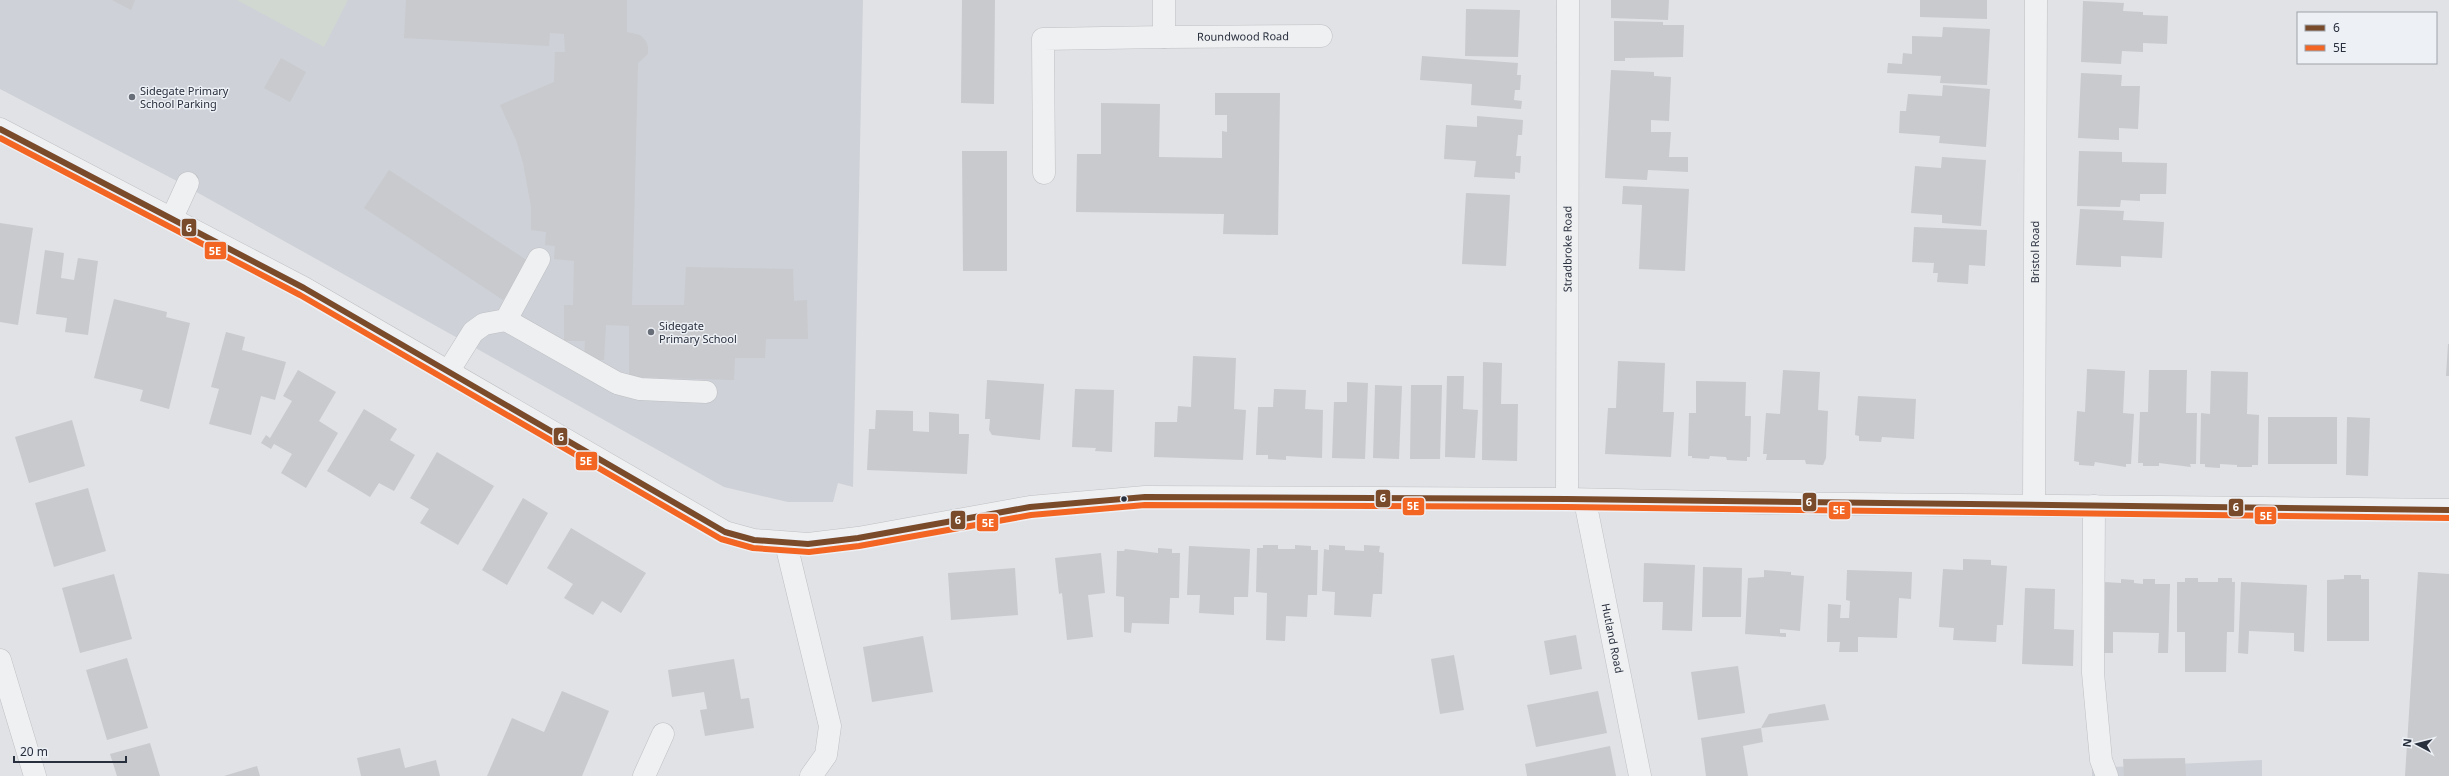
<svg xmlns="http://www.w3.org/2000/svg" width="2449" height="776" font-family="'Noto Sans',sans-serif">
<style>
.built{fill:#ced1d8}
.green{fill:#d0d8d1}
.building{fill:#c8cacd}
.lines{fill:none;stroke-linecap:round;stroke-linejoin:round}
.minor-casing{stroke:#bec0c3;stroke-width:23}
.minor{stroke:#eff0f2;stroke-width:22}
.bus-1-casing{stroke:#edf0f5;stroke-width:9}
.bus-2-casing{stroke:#edf0f5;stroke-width:9}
.bus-1{stroke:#7a4b2a;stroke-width:6}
.bus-2{stroke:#f26522;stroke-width:6}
.poi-dot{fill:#686e78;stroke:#edf0f5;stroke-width:1.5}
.bus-dot{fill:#282f3d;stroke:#edf0f5;stroke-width:1.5}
.labels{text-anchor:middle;stroke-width:3;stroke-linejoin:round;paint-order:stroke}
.street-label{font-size:11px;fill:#282f3d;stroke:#edf0f5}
.poi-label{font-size:11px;fill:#282f3d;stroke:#edf0f5;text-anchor:start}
.line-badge{stroke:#edf0f5;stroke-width:1.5}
.badge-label{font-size:11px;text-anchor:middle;font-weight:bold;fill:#fff}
</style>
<rect width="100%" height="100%" fill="#e0e2e5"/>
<!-- built -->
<path class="built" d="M0 0H863L853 487 838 483 833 502H788L724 487 175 180 0 89Z
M2262 760V776H2092V768Z"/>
<!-- green -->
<path class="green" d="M237 0H348L324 47Z"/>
<!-- building -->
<path class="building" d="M112 0H135L131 10Z
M406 0H627V32L640 35 646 41 648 47V54L638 63 632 305H684L686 267 793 269 794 301 807 300 808 339H766L765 358H735L734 380 629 377V326L606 325 604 360H584L585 341H564V305H573L574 261 554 259 555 246 545 245 546 232 531 230V207L523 163 516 140 500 105 554 82 555 52H565L564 34 550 33 549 46 404 38Z
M962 0H995L994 104 961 103Z
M1611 0H1669L1668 20 1611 18Z
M1920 0H1987V19L1920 17Z
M2083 1 2124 3 2123 11 2143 12V15L2168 16 2167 44 2143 43V52L2122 51 2121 64 2081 62Z
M1466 9 1520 10 1518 57 1465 56Z
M1614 21 1663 22V25H1684L1683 57 1625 58V61H1614Z
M1943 27 1990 29 1987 85 1940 83 1941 76 1887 73 1888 63 1902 64 1903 53 1912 54V36L1942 37Z
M1422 56 1518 63 1517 75H1521L1520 90H1515L1514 100 1522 101 1521 109 1471 105 1472 84 1420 80Z
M281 58 306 72 290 102 264 88Z
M1611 70 1654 72V76L1671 77 1669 121 1651 120V132H1671L1669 157H1688V172L1648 170 1647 180 1605 178Z
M2081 73 2122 75 2121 86H2140L2138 129 2119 128V140L2078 138Z
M1943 85 1990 89 1986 147 1939 143 1940 136 1899 133 1900 111H1906L1908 94 1942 96Z
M1215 93H1280L1278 235 1223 234 1224 214 1076 212 1077 154H1101V103L1160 104 1159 157 1222 158V131L1227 132V115H1215Z
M1477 116 1523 120 1522 135H1518L1517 148 1516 156H1521L1520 173 1515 172V179L1474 177 1476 161 1444 159 1446 125 1477 127Z
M962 151H1007V271H963Z
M2079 151 2122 152V162L2167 163 2166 194H2140V201L2121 200 2120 207 2077 206Z
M1942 157 1986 160 1981 226 1942 223V215L1911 213 1915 166 1941 168Z
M389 170 528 261 503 300 364 208Z
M1623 186 1689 189 1685 271 1639 269 1642 205 1622 204Z
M1466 193 1510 195 1506 266 1462 264Z
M2080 209 2124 211 2123 220 2164 222 2162 258 2121 256V267L2076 265Z
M0 223 33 228 18 325 0 322Z
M1914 227 1987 230 1985 266 1969 265 1968 284 1937 282 1938 273H1933L1934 263 1912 262Z
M45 250 64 253 61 278 74 280 78 258 98 261 88 335 65 332 67 318 36 314Z
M114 299 167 312 166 317 190 323 169 409 140 401 143 390 94 378Z
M226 332 245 337 242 350 286 362 275 400 261 396 251 435 209 424 219 389 211 387Z
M2448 344H2449V376H2446Z
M1193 356 1236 358 1234 409 1246 410 1243 460 1154 457 1155 422H1177L1178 406 1191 407Z
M1618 361 1665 363 1663 412H1674L1671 457 1605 454 1608 408H1616Z
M1483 362 1502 363 1501 404H1518L1517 461 1482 460Z
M2087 369 2125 371 2123 413 2134 414 2131 464H2126V467L2095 462 2094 466 2079 465V462L2074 461 2077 411 2085 412Z
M298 370 336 392 319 421 338 433 306 488 281 473 292 454 274 444 271 449 261 443 266 435 270 438 292 401 283 396Z
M1783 370 1820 372 1818 410 1828 411 1826 458 1823 465 1806 464 1805 460H1766L1767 454H1763L1766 413 1780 414Z
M2149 370H2187L2186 413H2197L2196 464H2190L2191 467 2159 463V466H2143V463H2138L2140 412H2148Z
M2211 371 2248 372 2247 414 2259 415 2258 465H2252V467H2237V465L2220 464V468L2205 467V464H2200L2201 413 2210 414Z
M1447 376H1464L1463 409 1478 410 1475 458 1445 457Z
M987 380 1044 384 1040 440 992 435 989 430 990 419H985Z
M1696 381 1746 382 1745 416H1751L1750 457H1747V461L1727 460 1726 457 1710 456 1709 459 1692 458V456H1688L1689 413H1696Z
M1347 382 1368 383 1365 459 1332 458 1334 402H1347Z
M1375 385 1402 386 1399 459 1373 458Z
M1411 385H1442L1440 459H1410Z
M1075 389 1114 390 1112 452 1095 451 1096 448 1072 447Z
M1274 389 1306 390 1305 409 1323 410 1322 458 1286 456V460L1268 459V455H1256L1258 407H1273Z
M1858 396 1916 399 1914 439 1882 437 1881 442 1859 441V436L1855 435Z
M364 409 397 429 390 440 415 455 394 491 379 483 370 497 327 471Z
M876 410 913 411V431L929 432V412L959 414V434H969L967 474 867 470 869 429H875Z
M2268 417H2337V464H2268Z
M2347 417 2370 418 2368 476 2346 475Z
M72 420 85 466 29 483 15 437Z
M437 452 494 486 458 545 420 523 429 509 410 498Z
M88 488 106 551 54 567 35 503Z
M523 498 548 513 507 585 482 570Z
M571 528 646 573 621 613 602 601 593 615 564 598 573 584 547 568Z
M1263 545H1278V549H1295V545L1311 546V550H1318L1317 595H1308L1307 617 1286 616 1285 641 1266 640 1267 593 1256 592 1257 548H1263Z
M1329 545 1345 546V550L1364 551V545L1380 546 1379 552 1384 553 1382 594H1373L1371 617 1334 615 1335 592 1322 591 1324 549 1329 550Z
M1189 546 1250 549 1248 597H1234V615L1199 613 1200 595H1187Z
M1158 548 1172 549V553H1180L1179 598H1170L1169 624 1132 623 1131 633 1124 632V597L1116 596 1117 551H1124L1125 549 1158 553Z
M1101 553 1105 593 1088 595 1093 637 1067 640 1062 593 1059 594 1055 558Z
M1963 559 1991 560V565L2007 566 2003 625H1997L1996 642 1953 640 1954 628 1939 627 1943 569 1963 570Z
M1644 563 1695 565 1692 631 1662 630 1663 602H1643Z
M1703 567 1742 568 1741 617H1702Z
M1015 568 1018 615 951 620 948 573Z
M1764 570 1791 572V575L1804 576 1800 631 1780 629V633H1786V637L1745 634 1748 578 1764 577Z
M1847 570 1912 572 1911 599 1899 598 1897 638 1858 637V652H1839L1840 642H1827L1828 604 1841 605 1840 618H1849L1850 601 1846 600Z
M2418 572 2449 574V776H2405Z
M114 574 132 639 80 653 62 588Z
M2344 575H2361V579H2369V641H2327V580L2344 579Z
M2185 578H2198V582H2218V578H2232V582H2235L2234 632H2227L2226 672H2185V632H2177V582H2185Z
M2121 579 2134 580V583L2143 584V579H2155V584H2170L2168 653H2158L2159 633 2113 632V653H2102L2104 582 2121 583Z
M2241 582 2307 585 2304 652 2294 651V633L2249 631 2248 654 2238 653Z
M2025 588 2055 589 2054 629 2074 630 2073 666 2022 664Z
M1576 635 1582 669 1550 675 1544 641Z
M923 636 933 692 872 702 863 647Z
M1454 655 1464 710 1440 714 1431 659Z
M127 658 148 728 107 740 86 670Z
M734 659 741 699 749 698 754 728 705 736 700 710 707 709 704 692 672 697 668 670Z
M1738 666 1745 713 1698 720 1691 672Z
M562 691 609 711 582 776H487L512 718 544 732Z
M1598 691 1607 733 1536 747 1527 705Z
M1825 704 1829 720 1761 728 1763 742 1743 746 1748 776H1706L1701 738 1761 728 1769 714Z
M150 743 160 776H117L110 754Z
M1610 746 1616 776H1527L1525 764Z
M400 748 405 768 436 760 440 776H361L357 758Z
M2185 758 2186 776H2124L2123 759Z
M257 766 260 776H224Z"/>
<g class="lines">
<!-- minor casing -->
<g class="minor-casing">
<g id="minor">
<path id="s1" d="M1164 37 1321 36"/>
<path d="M0 129 304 288 725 532 754 540 808 544 858 538 1030 507 1145 497 1567 499 1764 503 2449 510"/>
<path d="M1044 173 1043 39 1164 37V0"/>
<path d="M172 218 188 183"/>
<path d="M506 320 617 383 640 389 706 392"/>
<path d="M448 372 473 332 484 324 506 320 539 259"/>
<path id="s2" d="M1567 499 1568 0"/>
<path id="s3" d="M1585 501 1640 776"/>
<path id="s4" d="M2034 505 2036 0"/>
<path d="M2094 506 2093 673 2101 760 2107 776"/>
<path d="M786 544 830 726 826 755 811 776"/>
<path d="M0 660 35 776"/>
<path d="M644 776 663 734"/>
</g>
</g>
<!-- minor -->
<use href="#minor" class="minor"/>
<!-- bus-1 casing -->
<g class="bus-1-casing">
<path id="bus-1" d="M0 129 304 288 725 532 754 540 808 544 858 538 1030 507 1145 497 1567 499 2449 510"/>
</g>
<!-- bus-2 casing -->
<g class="bus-2-casing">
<path id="bus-2" d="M0 138 300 295 721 539 753 548 809 552 859 546 1031 515 1145 505 1567 507 2449 518"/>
</g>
<!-- bus-1 -->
<use href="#bus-1" class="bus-1"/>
<!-- bus-2 -->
<use href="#bus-2" class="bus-2"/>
</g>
<!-- markers -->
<g class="poi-dot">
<circle cx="132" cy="97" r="4"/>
<circle cx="651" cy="332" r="4"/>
</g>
<circle class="bus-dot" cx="1124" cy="499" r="3.5"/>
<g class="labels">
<!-- street labels -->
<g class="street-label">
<text dy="4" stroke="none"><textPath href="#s1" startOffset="79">Roundwood Road</textPath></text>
<text dy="4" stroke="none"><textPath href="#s2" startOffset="250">Stradbroke Road</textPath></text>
<text dy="4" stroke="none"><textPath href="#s4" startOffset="253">Bristol Road</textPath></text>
<text dy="4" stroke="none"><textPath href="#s3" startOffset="140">Hutland Road</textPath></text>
</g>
<!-- poi labels -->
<g class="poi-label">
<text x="140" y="95">Sidegate Primary<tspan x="140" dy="13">School Parking</tspan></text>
<text x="659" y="330">Sidegate<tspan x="659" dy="13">Primary School</tspan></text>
</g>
</g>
<g class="line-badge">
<rect x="181" y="218" width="16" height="19" rx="4" fill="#7a4b2a"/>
<rect x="204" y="241" width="23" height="19" rx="4" fill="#f26522"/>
<rect x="553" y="427" width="15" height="19" rx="4" fill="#7a4b2a"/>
<rect x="575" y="451" width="23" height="20" rx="4" fill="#f26522"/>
<rect x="1375" y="489" width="16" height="19" rx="4" fill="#7a4b2a"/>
<rect x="1802" y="492" width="15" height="20" rx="4" fill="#7a4b2a"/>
<rect x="1402" y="497" width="23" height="19" rx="4" fill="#f26522"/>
<rect x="2228" y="498" width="16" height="19" rx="4" fill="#7a4b2a"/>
<rect x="1828" y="501" width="23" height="19" rx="4" fill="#f26522"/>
<rect x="2254" y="506" width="23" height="19" rx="4" fill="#f26522"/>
<rect x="950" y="510" width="16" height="20" rx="4" fill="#7a4b2a"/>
<rect x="976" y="513" width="23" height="19" rx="4" fill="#f26522"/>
</g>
<g class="badge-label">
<text x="189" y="232">6</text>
<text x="215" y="255">5E</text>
<text x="561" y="441">6</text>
<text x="586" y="465">5E</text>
<text x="1383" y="502">6</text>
<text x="1809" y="506">6</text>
<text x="1413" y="510">5E</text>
<text x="2236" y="511">6</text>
<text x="1839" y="514">5E</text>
<text x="2266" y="520">5E</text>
<text x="958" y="524">6</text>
<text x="988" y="527">5E</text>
</g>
<!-- legend -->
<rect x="2297" y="12" width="140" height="52" fill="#edf0f5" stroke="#9ea3ab"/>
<rect x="2305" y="25" width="20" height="6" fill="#7a4b2a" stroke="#9ea3ab"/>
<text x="2333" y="32" font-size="12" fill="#282f3d">6</text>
<rect x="2305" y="45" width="20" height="6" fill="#f26522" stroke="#9ea3ab"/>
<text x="2333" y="52" font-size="12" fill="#282f3d">5E</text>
<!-- north arrow -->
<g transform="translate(2417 744) rotate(277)" stroke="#edf0f5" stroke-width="3" paint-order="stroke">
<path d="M0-3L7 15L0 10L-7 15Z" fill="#282f3d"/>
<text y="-6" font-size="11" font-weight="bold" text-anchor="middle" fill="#282f3d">N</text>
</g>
<!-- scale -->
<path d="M14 756v6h112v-6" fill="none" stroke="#282f3d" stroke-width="2"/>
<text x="20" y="756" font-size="12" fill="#282f3d" stroke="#edf0f5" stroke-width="3" paint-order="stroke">20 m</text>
</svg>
